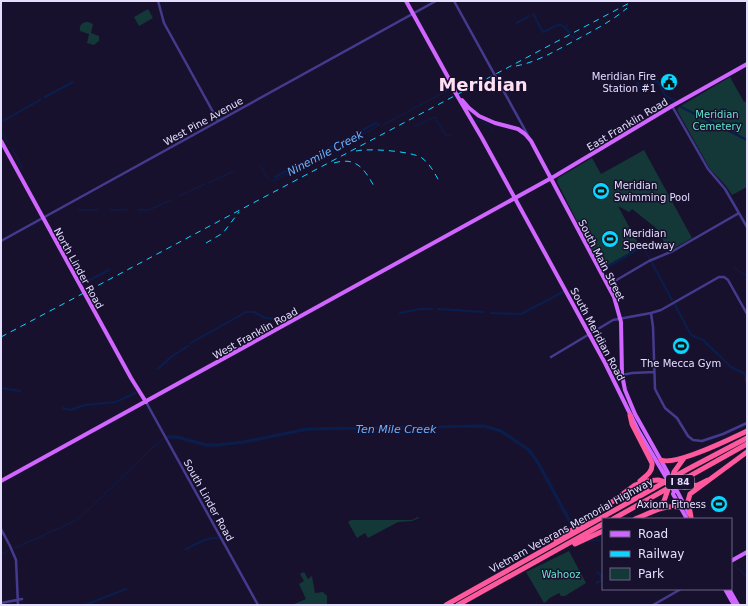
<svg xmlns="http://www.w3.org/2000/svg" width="748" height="606" font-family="'DejaVu Sans',sans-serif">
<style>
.green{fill:#143738}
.water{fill:#0a1e4e}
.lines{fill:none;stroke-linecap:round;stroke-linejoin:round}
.stream{stroke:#0a1e4e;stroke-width:1}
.canal{stroke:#0a1e4e;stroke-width:2}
.river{stroke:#0a1e4e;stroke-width:3}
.minor{stroke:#443b8e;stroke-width:2.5}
.major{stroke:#d065ff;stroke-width:4}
.highway{stroke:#ff599d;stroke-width:5}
.rail{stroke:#0ad6ff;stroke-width:1;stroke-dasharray:6 5;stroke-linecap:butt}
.labels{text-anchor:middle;stroke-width:3;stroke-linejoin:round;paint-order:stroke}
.shield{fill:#18112e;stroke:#a7a0c0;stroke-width:1}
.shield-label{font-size:9px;font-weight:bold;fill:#e4deff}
.poi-label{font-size:10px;fill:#e4deff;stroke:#18112e;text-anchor:end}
.park-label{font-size:10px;fill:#64e4cd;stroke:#18112e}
.street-label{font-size:10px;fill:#e4deff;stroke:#18112e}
.water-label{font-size:11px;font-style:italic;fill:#6cb1ff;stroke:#18112e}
.town-label{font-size:18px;font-weight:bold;fill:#ffe0f2;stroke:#18112e}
</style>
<rect width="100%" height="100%" fill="#18112e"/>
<!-- green -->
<path class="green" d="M148 9 153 18 139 26 134 17Z
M88 22 93 24 91 33 99 36V41L94 45 87 43 89 34 80 31C79 25 82 22 88 22Z
M730 77 744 102 747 101V187L732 195 726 186 710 169 677 110 679 107Z
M644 150 692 238 669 251 656 228 632 209 629 212 618 206 640 247 601 269C586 240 572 211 557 182L558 178 592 158 601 174Z
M418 517 419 518 412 521 398 522 368 538 365 533 357 538 348 522 351 520H412Z
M569 551 586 583 565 596H561L559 593 548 599V600L544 603 526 572Z
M304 572 308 579 312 576 315 593 323 592 327 596V604L292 605 306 599 299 584 304 581 300 574Z"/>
<!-- water -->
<path class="water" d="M640 247H644L650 258 649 259 644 249H641L604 270 602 268Z"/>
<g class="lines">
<!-- stream -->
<path class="stream" d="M566 27 568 26 567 24
M475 121H481
M484 122 492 129
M383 125 450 89
M415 126 435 117 446 136 450 135
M1 130 8 142
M12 148 22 167V169
M259 164 269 180
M272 181 278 179 378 126
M208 183 234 171
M179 196 205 184
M78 210H98
M110 210H127
M138 210H149L171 200
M734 268 747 276
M588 541 603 540
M15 548 75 521 82 516 149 451 163 439
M1 555 8 551
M734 565 747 577"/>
<!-- canal -->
<path class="canal" d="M533 14 536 18
M536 20 543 32 558 25H561
M517 23 529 16
M563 26 570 33
M572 36 574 38
M637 83 639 85
M640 87 642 89 656 81 658 82 665 95 675 101
M45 97 73 82
M681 107 725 129
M220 118 223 117
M1 122 40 100
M729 131 747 140
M275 177 376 123 379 125
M652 263 672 300
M84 283 109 270
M675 305 691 335 703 340 731 367 745 374
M438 309 483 312
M400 313 420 309H432
M491 313 521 314 563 292
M191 343 246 312H254L265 318 277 319
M158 369 172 356 188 346
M1 388 20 391
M63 408 70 410 85 405 116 402 135 393
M186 549C196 544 207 537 218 538
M597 572 601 575 602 580 597 583V582
M85 605 126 589"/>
<!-- river -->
<path class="river" d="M168 437H177L206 445H217L244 442 307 429 484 426 501 431 529 450 537 461 574 529"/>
<!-- minor -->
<path class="minor" d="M158 1 164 23 218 121
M454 1 530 139
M672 106 708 169 725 189 747 227
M1 241 436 1
M608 285 649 261 673 251 739 213
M651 313 653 327 655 389 665 408 677 418 688 436 693 440 702 441 723 434 747 423
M551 357 613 320 651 313 661 310 719 277H724L728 280 747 314
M622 375 632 373 654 372
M747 375V382
M146 402 258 605
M1 529 10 546 16 560 18 605
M1 603 22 599
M653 605 681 589"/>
<!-- major -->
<path class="major" d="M406 1 454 88 455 92 482 138 605 363 638 430 674 491 673 494 687 519
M462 100 469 108 479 116 495 123 518 129 525 134 531 141 614 297 621 322 622 375 625 390 635 414 668 473 667 477
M1 141 131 378 146 402
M1 481 555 176 672 106 747 64
M674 491H677L689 514
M731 561 747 552
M725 589 734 605
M729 589 738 605"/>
<!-- highway -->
<path class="highway" d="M630 415 632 424 652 463C653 472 646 476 640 481
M661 460C676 466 730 439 747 431
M654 511 664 501 674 472 684 458
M691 517 688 501 690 494 747 452
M613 519 747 444
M635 519C648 514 665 504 679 507
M556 540 586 521 635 485 646 481 658 480 685 487 698 485 708 480
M575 544 603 531
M446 605 688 469 747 438
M458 605 603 524"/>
<!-- rail -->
<path class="rail" d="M516 66C537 62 555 51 574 41 592 31 611 22 627 8
M356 151C368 148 412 151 422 158 430 164 434 172 439 181
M334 163C357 156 365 170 375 188
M206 243 223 233 239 212
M1 337 633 1"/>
</g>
<!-- icons -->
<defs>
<g id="civic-disc" transform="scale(0.9)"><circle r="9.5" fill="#0ad6ff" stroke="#18112e"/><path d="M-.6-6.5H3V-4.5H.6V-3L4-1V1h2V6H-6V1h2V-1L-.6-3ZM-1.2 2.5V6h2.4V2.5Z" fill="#111"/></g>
<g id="stadium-disc" transform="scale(0.9)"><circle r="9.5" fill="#0ad6ff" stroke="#18112e"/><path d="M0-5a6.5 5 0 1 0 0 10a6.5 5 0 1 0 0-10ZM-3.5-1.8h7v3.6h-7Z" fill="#111"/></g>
</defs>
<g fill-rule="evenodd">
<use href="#civic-disc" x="669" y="82"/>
<use href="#stadium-disc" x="601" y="191"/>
<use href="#stadium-disc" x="610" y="239"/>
<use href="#stadium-disc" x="681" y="346"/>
<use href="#stadium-disc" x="719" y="504"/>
</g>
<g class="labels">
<!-- shield labels -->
<rect class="shield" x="666" y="475" width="28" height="14" rx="3"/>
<g class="shield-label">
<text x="680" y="485">I 84</text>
</g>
<!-- poi labels -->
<g class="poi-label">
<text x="656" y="80">Meridian Fire<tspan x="656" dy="12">Station #1</tspan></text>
<text x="614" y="189" text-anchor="start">Meridian<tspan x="614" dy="12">Swimming Pool</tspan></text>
<text x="623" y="237" text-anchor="start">Meridian<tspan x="623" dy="12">Speedway</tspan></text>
<text x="681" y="367" text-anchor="middle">The Mecca Gym</text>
<text x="706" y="508">Axiom Fitness</text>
</g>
<!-- park labels -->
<g class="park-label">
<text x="717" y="118">Meridian<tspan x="717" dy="12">Cemetery</tspan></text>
<text x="561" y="578">Wahooz</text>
</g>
<!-- street labels -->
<g class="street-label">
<text transform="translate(203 121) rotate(-29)" y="4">West Pine Avenue</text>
<text transform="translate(627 124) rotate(-31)" y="4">East Franklin Road</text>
<text transform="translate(602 260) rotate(63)" y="4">South Main Street</text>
<text transform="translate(79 268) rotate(61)" y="4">North Linder Road</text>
<text transform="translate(255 333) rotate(-29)" y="4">West Franklin Road</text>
<text transform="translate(598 334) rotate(62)" y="4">South Meridian Road</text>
<text transform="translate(209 500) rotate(61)" y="4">South Linder Road</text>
<text transform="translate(571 525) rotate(-29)" y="4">Vietnam Veterans Memorial Highway</text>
</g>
<!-- water labels -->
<g class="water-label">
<text transform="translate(325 153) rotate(-28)" y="4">Ninemile Creek</text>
<text x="396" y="433">Ten Mile Creek</text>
</g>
<!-- town labels -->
<g class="town-label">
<text x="483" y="91">Meridian</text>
</g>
</g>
<!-- border -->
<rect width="748" height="606" fill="none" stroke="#e4deff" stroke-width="4"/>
<!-- legend -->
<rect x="602" y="518" width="130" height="72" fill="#18112e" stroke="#6a6382"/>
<rect x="610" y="531" width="20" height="6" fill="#d065ff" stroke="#6a6382"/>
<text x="638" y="538" font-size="12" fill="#e4deff">Road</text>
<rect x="610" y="551" width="20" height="6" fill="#0ad6ff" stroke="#6a6382"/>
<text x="638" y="558" font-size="12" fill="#e4deff">Railway</text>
<rect x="610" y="568" width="20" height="12" fill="#143738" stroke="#6a6382"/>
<text x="638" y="578" font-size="12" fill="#e4deff">Park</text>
</svg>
